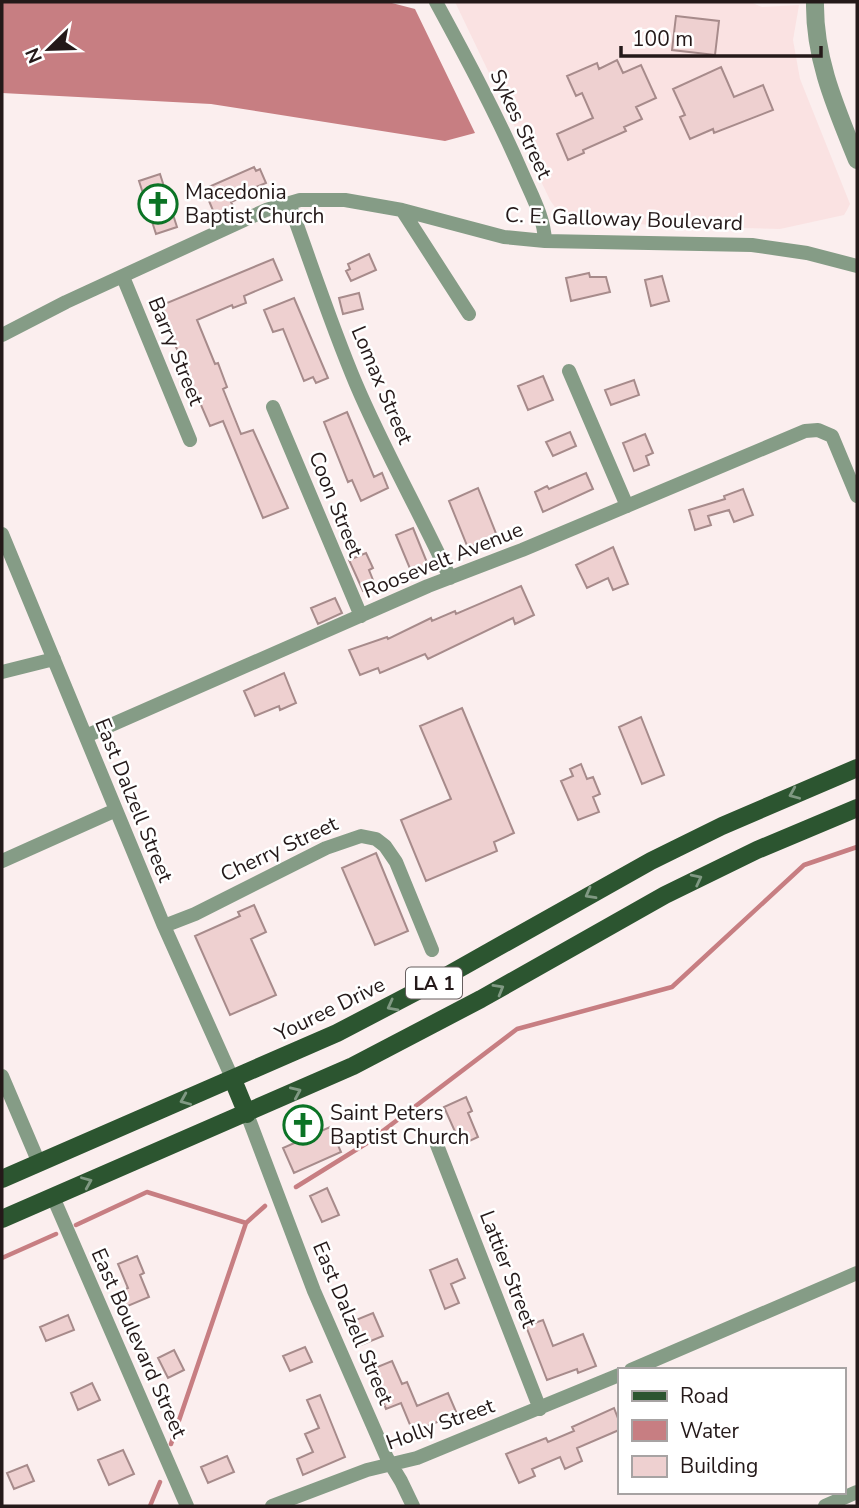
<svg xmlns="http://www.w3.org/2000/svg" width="859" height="1508" font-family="'Nunito Sans',sans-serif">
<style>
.built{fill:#fae2e2}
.water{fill:#c77e82}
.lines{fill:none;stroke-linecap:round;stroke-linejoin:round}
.stream{stroke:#c77e82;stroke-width:4.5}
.building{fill:#eed0d0;stroke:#a78b8b;stroke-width:2}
.minor{stroke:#859c86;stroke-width:14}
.tertiary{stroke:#859c86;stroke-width:18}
.primary{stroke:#2c5530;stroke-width:18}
.oneway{stroke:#809983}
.labels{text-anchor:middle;stroke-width:5;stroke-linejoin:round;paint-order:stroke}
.shield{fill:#fff;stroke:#665e5e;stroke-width:2}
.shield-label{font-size:19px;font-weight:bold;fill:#241919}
.street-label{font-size:21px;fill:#241919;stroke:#fff}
.poi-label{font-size:21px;fill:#241919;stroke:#fff;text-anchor:start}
</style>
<rect width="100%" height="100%" fill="#fbeeee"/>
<!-- built -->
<path class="built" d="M455 2H750L762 7 799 5 793 40 800 79 850 204 847 210 844 215 780 229 659 226 561 216 550 200Z"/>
<!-- water -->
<path class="water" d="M2 2H388L415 9 475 133 445 141 211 104 2 93Z"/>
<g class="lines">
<!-- stream -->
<path class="stream" d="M296 1187 367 1143 517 1029 672 987 804 865 857 847
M76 1225 147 1192 246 1223
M2 1258 56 1234
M171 1444 246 1223 265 1206
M150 1506 160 1482"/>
</g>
<!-- building -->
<path class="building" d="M676 16 719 21 715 55 672 50Z
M617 60 623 73 641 65 656 98 636 107 642 119 624 127 626 131 583 150 584 153 568 160 557 134 593 118 582 93 576 96 567 76 597 63 599 69Z
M721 67 734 97 763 85 773 110 714 133 713 129 690 139 680 117 685 115 673 89Z
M254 167 256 171 260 169 266 183 249 190 251 193 231 202 234 208 220 214 218 211 214 213 204 189Z
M160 174 177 227 156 234 139 181Z
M369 254 376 270 351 281 346 271 350 269 348 264Z
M273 259 282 280 244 296 246 303 233 308 232 305 197 320 215 364 218 363 227 387 223 389 241 434 253 430 288 508 263 518 223 421 210 426 176 347 162 305Z
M589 273 590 277H606L610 292 571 301 566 278Z
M662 276 669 301 651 306 645 280Z
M359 293 363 309 343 314 339 298Z
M294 298 328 378 316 383 313 377 304 381 283 329 273 332 264 310Z
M543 376 553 400 528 410 518 386Z
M634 380 639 395 611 405 605 390Z
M347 412 374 477 382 473 388 488 361 501 352 480 348 482 324 422Z
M570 432 576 446 553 456 546 442Z
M645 434 653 453 646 456 649 465 634 471 623 443Z
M586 473 593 489 543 512 535 492 547 486 549 489Z
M478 488 497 536 468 548 449 501Z
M743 489 753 515 734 522 729 510 708 516 711 525 695 530 689 510 725 499 724 496Z
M413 528 428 565 411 571 396 535Z
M613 547 628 584 613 590 608 578 587 588 576 565Z
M366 553 373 568 369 570 375 585 363 591 349 560Z
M521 586 534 615 515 624 513 618 428 659 425 654 380 673 378 668 360 675 349 650 387 637 388 639 431 618 432 621 455 611 456 614Z
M335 598 342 613 318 624 311 608Z
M284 673 296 703 280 710 279 706 255 716 244 691Z
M462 708 514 833 494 842 497 851 426 881 401 820 451 799 420 726Z
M641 717 664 775 642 784 619 727Z
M581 764 587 779 593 777 600 794 593 797 599 812 578 820 561 781 573 776 570 769Z
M376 853 408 931 375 945 342 868Z
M254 905 266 932 251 939 276 995 230 1015 195 936 240 916 238 912Z
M466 1097 472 1111 468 1113 478 1137 461 1145 444 1107Z
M330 1127 341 1152 294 1173 283 1148Z
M327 1188 339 1215 322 1222 310 1196Z
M137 1256 144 1273 140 1275 149 1297 123 1308 117 1293 128 1288 118 1264Z
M457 1259 465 1278 451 1284 459 1303 445 1309 430 1270Z
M373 1313 383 1336 361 1345 351 1322Z
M68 1315 74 1330 46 1341 40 1327Z
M543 1320 553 1346 583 1334 596 1366 578 1373 577 1369 547 1380 526 1326Z
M305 1347 312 1362 290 1371 283 1356Z
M174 1350 184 1370 168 1378 158 1358Z
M392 1361 402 1384 407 1382 417 1406 448 1393 457 1414 413 1432 401 1403 386 1409 370 1370Z
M92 1383 100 1400 78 1410 71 1393Z
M320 1395 345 1457 303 1475 297 1459 313 1452 305 1434 319 1428 307 1400Z
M614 1408 619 1421V1430L577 1448 582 1461 565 1469 560 1457 532 1469 535 1476 519 1483 506 1454 546 1438 548 1442 574 1431 572 1427Z
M123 1450 134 1474 109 1485 98 1460Z
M227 1456 234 1472 208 1483 201 1467Z
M27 1465 34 1481 14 1489 7 1473Z"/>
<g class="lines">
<!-- minor -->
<path class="minor" d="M436 2C467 59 497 115 523 175 532 196 544 217 545 241
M289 203C311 263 331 325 356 384 384 450 420 513 450 578
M402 210 469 314
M123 277 190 440
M2 335 66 302 266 210 300 200H345L402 210 504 237 545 241 752 245 807 253 857 266
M569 371 627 506
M273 407 361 616
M2 534 164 926 233 1080
M2 672 54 659
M86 736 428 586 522 550 805 431 818 430 832 436 857 496
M2 861 116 810
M164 926 195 914 326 848 361 836 376 839 385 846 396 862 432 950
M2 1076 39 1163
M247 1114 314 1291 387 1458 401 1481 413 1506
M437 1145 540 1409
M53 1197 187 1506
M631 1370 857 1273
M272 1506 367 1470 417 1458 619 1375
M825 1506 857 1492"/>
<!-- tertiary -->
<path class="tertiary" d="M815 2C814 59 836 108 857 160"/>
<!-- primary -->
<path class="primary" d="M233 1080 247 1114
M2 1179 337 1033 448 975 651 861 722 826 857 768
M2 1219 353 1066 481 999 665 895 757 850 857 808"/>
</g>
<!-- one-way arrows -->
<defs><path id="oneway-chevron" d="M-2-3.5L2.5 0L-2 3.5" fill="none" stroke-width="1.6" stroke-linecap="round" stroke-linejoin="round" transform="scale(1.75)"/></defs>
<g class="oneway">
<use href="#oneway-chevron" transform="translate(794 794) rotate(157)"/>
<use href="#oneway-chevron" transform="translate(697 879) rotate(-27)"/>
<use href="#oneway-chevron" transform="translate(590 894) rotate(151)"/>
<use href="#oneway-chevron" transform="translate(499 989) rotate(-30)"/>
<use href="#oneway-chevron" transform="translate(392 1006) rotate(152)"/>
<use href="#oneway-chevron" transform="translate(296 1092) rotate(-24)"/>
<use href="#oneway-chevron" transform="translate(185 1100) rotate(157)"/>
<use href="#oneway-chevron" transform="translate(87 1182) rotate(-23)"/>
</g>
<!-- icons -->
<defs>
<g id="church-ring" transform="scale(2.0125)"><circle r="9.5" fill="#fff" stroke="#0b7325" stroke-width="1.5"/><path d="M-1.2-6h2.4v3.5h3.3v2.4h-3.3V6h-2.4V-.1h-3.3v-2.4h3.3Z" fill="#0b7325"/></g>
</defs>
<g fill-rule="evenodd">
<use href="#church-ring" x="158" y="204"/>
<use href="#church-ring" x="303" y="1125"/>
</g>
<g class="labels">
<!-- shield labels -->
<rect class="shield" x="406" y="967.5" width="56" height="31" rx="5"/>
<g class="shield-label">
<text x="434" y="990">LA 1</text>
</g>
<!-- street labels -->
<g class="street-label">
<text transform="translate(521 124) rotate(65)" y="7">Sykes Street</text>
<text transform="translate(624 219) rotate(2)" y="7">C. E. Galloway Boulevard</text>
<text transform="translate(176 351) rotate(68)" y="7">Barry Street</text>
<text transform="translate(382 385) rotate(67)" y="7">Lomax Street</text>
<text transform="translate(336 504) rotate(68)" y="7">Coon Street</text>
<text transform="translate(443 560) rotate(-22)" y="7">Roosevelt Avenue</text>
<text transform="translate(134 800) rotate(68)" y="7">East Dalzell Street</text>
<text transform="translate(279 849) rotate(-25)" y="7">Cherry Street</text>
<text transform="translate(330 1009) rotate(-26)" y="7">Youree Drive</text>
<text transform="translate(508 1269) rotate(69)" y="7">Lattier Street</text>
<text transform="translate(353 1323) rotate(67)" y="7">East Dalzell Street</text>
<text transform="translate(139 1343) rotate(66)" y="7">East Boulevard Street</text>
<text transform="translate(440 1424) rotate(-20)" y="7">Holly Street</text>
</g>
<!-- poi labels -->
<g class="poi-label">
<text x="185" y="199">Macedonia<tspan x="185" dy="24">Baptist Church</tspan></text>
<text x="330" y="1120">Saint Peters<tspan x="330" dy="24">Baptist Church</tspan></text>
</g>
</g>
<!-- border -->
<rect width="859" height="1508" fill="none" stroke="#241919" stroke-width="7"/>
<!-- legend -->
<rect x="618" y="1368" width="228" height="126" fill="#ffffff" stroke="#a7a3a3" stroke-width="2"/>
<rect x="632" y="1391" width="35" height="10" fill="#2c5530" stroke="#a7a3a3" stroke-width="2"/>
<text x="680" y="1403" font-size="21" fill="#241919">Road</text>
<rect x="632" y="1420" width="35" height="21" fill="#c77e82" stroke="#a7a3a3" stroke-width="2"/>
<text x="680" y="1438" font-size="21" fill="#241919">Water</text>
<rect x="632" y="1456" width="35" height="21" fill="#eed0d0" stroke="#a7a3a3" stroke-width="2"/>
<text x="680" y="1473" font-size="21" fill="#241919">Building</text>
<!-- north arrow -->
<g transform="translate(49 49) rotate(247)" stroke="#ffffff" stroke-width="5" paint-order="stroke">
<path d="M0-5L12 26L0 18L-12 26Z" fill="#241919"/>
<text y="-10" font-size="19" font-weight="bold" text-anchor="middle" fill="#241919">N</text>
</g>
<!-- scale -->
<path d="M621 46v10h200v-10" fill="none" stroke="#241919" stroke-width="3.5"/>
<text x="632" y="46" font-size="21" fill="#241919" stroke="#ffffff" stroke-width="5" paint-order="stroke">100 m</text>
</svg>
